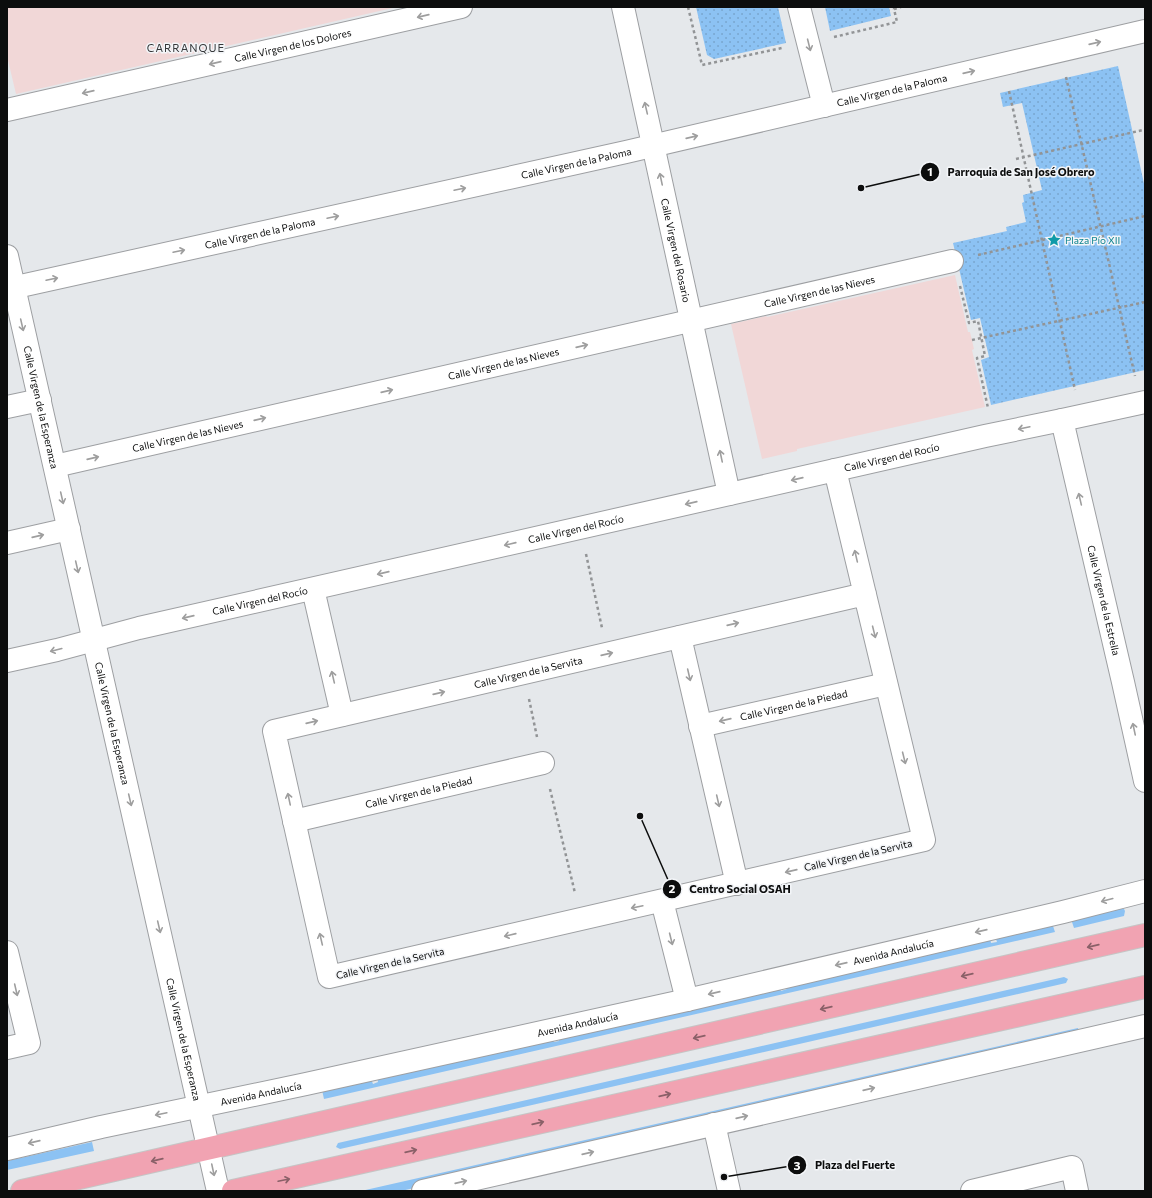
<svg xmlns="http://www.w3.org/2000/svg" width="1152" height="1198" font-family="Commissioner,sans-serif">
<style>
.education{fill:#f1d7d7}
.green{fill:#8cc2f3}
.park{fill:url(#park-dots)}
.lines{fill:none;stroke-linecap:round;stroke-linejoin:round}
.minor-casing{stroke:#9d9fa2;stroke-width:24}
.major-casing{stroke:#c5c5c5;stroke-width:24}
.path{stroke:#929496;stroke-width:2.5;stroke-dasharray:3 3;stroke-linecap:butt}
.minor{stroke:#fff;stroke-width:22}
.major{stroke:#f1a3b2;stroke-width:22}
.oneway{stroke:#9e9e9e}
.oneway2{stroke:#8a6068}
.labels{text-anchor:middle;stroke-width:3;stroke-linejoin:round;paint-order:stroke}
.street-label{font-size:10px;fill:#0c0d0d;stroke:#f3f5f8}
.culture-label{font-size:10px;fill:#0d838f;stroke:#f3f5f8;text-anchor:start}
.neighbourhood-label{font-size:11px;letter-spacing:1px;fill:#353739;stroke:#f3f5f8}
.leader{fill:none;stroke:#0c0d0d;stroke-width:1.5}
.callout-dot{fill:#0c0d0d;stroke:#f3f5f8;stroke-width:1.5}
.mark-label{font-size:12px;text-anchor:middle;font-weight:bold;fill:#fff}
.callout-label{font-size:11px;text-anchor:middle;font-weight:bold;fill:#0c0d0d;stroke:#f3f5f8;stroke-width:3;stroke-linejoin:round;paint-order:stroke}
</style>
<defs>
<pattern id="park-dots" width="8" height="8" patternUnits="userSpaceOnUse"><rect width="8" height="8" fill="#8cc2f3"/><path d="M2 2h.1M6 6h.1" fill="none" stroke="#78a6cf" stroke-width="1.8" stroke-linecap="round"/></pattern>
</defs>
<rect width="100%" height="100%" fill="#e5e8eb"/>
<!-- education -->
<path class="education" d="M7 7H397L16 94 7 56Z
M955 275 968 332H970L974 349 972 350 985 407 797 449V451L762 459 731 324 766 316 767 317Z"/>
<!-- green -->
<path class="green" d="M1120 908 1124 909 1125 911 1124 916 1074 928 1071 919Z
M1052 923 1055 932 324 1099 322 1090 371 1079 373 1084 378 1082 377 1077 552 1037 554 1042 559 1041 558 1036 779 986 781 991 787 989 786 984 990 938 991 943 997 942 995 936Z
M1064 977 1068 979 1066 983 340 1149 336 1147 338 1143Z
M1078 1028 1080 1037 401 1191H361Z
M92 1142 94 1151 7 1170V1161Z"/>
<!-- park -->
<path class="park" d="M696 7H778L786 43 714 59 707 55Z
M825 7H889L891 16 830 31Z
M1118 66 1145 188V370L991 405 981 360 989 357 980 318 971 320 953 243 1007 231 1006 227 1026 222 1022 203 1024 202 1023 195 1042 190 1022 103 1003 107 1000 93Z"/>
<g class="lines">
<!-- minor casing -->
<g class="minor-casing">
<g id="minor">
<path id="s1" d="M623 7 729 494"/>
<path d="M799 7 824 106"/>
<path id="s2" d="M7 110 461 7"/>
<path id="s3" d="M7 256 218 1191"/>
<path id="s4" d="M7 289 626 152 1145 31"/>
<path d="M7 407 40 400"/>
<path id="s5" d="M1062 420 1123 682 1145 781"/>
<path id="s6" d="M55 466 952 261"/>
<path id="s7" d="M835 470 924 840 329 977 274 731 865 594"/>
<path d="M7 543 69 529"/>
<path d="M313 589 342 715"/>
<path d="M680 637 737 884"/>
<path id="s8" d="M7 661 57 650 139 628 985 436 1062 420 1145 402"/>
<path id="s9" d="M700 726 886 684"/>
<path id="s10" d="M294 821 543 763"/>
<path d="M662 901 687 1000"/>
<path d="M7 952 29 1043 7 1048"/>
<path d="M714 1124 729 1191"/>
<path id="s11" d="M7 1149 101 1127 306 1084 687 1000 1063 912 1145 891"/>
<path d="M423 1191 1145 1026"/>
<path d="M972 1191 1072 1167 1077 1191"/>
</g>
</g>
<!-- major casing -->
<g class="major-casing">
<path id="major" d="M22 1191 1145 935
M233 1191 1145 987"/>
</g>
<!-- path -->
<path class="path" d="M688 7 702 65 782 48
M834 37 897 22 894 9 901 7
M1066 77 1135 376
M1009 91 1075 390
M1016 159 1143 130
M978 255 1145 216
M960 286 969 323 978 321 985 356 977 358 988 408
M972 340 1145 302
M586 554 602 628
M529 699 537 737
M550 789 575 893"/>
<!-- minor -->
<use href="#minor" class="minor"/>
<!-- major -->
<use href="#major" class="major"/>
</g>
<!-- one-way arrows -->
<defs><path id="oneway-shaft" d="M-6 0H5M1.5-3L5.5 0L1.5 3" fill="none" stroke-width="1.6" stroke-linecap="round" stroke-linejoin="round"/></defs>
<g class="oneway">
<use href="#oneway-shaft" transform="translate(423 16) rotate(167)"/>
<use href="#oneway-shaft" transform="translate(1095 43) rotate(-13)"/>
<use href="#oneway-shaft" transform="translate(809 45) rotate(76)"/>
<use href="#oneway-shaft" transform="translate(215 63) rotate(167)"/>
<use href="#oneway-shaft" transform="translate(969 72) rotate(-13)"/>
<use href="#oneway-shaft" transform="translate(88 92) rotate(167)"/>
<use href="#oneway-shaft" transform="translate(646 108) rotate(-103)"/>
<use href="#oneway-shaft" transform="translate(692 137) rotate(-13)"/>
<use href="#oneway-shaft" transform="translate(661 179) rotate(-102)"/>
<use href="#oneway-shaft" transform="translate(460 189) rotate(-12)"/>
<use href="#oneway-shaft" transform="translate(333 217) rotate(-12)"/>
<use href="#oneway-shaft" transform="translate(179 251) rotate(-12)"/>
<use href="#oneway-shaft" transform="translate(52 279) rotate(-12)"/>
<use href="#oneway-shaft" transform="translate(22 325) rotate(77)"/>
<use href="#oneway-shaft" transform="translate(582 346) rotate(-13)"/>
<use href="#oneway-shaft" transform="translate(387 391) rotate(-13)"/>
<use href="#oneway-shaft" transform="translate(260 419) rotate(-13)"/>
<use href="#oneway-shaft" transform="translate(1024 428) rotate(168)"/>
<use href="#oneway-shaft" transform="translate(721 456) rotate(-102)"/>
<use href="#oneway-shaft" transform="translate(93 458) rotate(-13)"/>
<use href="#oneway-shaft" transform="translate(797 479) rotate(167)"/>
<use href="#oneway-shaft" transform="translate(62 498) rotate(77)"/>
<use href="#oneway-shaft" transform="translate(1080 499) rotate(-103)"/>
<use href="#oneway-shaft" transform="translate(691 503) rotate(167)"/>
<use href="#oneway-shaft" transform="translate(38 536) rotate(-13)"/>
<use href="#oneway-shaft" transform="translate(510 544) rotate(167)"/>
<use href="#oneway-shaft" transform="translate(856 556) rotate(-103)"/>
<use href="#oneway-shaft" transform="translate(77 567) rotate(77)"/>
<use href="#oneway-shaft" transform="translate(383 573) rotate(167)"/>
<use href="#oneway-shaft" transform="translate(188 617) rotate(167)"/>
<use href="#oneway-shaft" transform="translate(733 624) rotate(-13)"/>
<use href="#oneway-shaft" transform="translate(874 632) rotate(76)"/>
<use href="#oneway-shaft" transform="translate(56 650) rotate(166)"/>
<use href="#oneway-shaft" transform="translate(607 654) rotate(-13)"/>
<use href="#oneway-shaft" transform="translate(689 675) rotate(77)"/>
<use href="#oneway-shaft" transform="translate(333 677) rotate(-103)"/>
<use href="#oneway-shaft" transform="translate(439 693) rotate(-13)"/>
<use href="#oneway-shaft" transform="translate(725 720) rotate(167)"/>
<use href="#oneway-shaft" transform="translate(312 722) rotate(-13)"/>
<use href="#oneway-shaft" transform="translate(1134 729) rotate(-102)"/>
<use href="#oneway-shaft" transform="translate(904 758) rotate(76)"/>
<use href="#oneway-shaft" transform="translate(289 799) rotate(-102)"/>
<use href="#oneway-shaft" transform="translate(130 800) rotate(77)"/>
<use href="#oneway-shaft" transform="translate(718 801) rotate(77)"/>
<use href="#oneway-shaft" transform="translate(791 871) rotate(167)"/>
<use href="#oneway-shaft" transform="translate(1107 900) rotate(165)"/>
<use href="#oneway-shaft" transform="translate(637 907) rotate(168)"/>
<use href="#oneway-shaft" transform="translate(159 927) rotate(77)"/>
<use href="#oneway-shaft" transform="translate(981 931) rotate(167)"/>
<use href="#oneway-shaft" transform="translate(510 935) rotate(167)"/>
<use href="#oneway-shaft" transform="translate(321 939) rotate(-103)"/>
<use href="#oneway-shaft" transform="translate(671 939) rotate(76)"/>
<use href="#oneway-shaft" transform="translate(841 964) rotate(167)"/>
<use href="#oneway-shaft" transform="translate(16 990) rotate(77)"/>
<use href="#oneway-shaft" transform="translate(714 993) rotate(167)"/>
<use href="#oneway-shaft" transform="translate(869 1089) rotate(-13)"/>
<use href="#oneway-shaft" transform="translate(161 1114) rotate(168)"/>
<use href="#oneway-shaft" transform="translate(742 1117) rotate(-13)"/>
<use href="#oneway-shaft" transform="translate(34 1142) rotate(167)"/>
<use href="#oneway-shaft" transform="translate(588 1153) rotate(-13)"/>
<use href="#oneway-shaft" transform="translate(213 1170) rotate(78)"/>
<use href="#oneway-shaft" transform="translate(461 1182) rotate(-13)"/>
</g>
<g class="oneway2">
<use href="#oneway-shaft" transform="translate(1093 946) rotate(167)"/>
<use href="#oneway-shaft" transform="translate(967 975) rotate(167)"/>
<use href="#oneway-shaft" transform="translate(826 1008) rotate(167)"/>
<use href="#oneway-shaft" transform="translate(699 1037) rotate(167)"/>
<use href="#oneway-shaft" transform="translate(665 1095) rotate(-13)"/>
<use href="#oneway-shaft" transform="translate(538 1123) rotate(-13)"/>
<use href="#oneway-shaft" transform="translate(411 1151) rotate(-13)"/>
<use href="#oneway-shaft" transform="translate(157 1160) rotate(167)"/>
<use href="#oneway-shaft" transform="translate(284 1180) rotate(-12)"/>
</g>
<!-- icons -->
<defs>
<g id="sight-bare" transform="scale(1.08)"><path d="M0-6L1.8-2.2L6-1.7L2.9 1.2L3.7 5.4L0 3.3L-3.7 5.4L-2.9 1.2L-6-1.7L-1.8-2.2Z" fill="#0f9aa8" stroke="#f3f5f8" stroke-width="2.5" paint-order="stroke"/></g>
</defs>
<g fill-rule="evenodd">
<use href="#sight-bare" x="1054" y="240"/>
</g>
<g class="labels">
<!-- street labels -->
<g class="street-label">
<text dy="4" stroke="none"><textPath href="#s2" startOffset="293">Calle Virgen de los Dolores</textPath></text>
<text dy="4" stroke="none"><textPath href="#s4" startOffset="907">Calle Virgen de la Paloma</textPath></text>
<text dy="4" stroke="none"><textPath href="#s4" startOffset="583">Calle Virgen de la Paloma</textPath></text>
<text dy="4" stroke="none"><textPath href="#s4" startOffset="259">Calle Virgen de la Paloma</textPath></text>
<text dy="4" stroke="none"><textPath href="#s1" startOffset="249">Calle Virgen del Rosario</textPath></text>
<text dy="4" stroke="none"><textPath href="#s6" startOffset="784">Calle Virgen de las Nieves</textPath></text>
<text dy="4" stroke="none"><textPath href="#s6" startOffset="460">Calle Virgen de las Nieves</textPath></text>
<text dy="4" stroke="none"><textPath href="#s3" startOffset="155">Calle Virgen de la Esperanza</textPath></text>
<text dy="4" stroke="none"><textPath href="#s6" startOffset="136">Calle Virgen de las Nieves</textPath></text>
<text dy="4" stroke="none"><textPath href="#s8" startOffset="908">Calle Virgen del Rocío</textPath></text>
<text dy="4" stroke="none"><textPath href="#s8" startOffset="584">Calle Virgen del Rocío</textPath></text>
<text dy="4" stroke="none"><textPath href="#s8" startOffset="260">Calle Virgen del Rocío</textPath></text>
<text dy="4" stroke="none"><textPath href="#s5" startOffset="185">Calle Virgen de la Estrella</textPath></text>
<text dy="4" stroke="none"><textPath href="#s7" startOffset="1504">Calle Virgen de la Servita</textPath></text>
<text dy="4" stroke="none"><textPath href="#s9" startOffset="96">Calle Virgen de la Piedad</textPath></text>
<text dy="4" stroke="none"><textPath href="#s3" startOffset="479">Calle Virgen de la Esperanza</textPath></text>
<text dy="4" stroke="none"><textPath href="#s10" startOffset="128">Calle Virgen de la Piedad</textPath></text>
<text transform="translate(858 855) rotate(-13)" y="4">Calle Virgen de la Servita</text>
<text dy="4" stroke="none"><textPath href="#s11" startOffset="908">Avenida Andalucía</textPath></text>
<text transform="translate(390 963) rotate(-13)" y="4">Calle Virgen de la Servita</text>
<text dy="4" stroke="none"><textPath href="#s11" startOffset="584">Avenida Andalucía</textPath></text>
<text dy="4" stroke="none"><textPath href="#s3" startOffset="803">Calle Virgen de la Esperanza</textPath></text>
<text dy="4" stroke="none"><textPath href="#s11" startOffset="260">Avenida Andalucía</textPath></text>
</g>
<!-- culture labels -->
<g class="culture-label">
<text x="1065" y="244">Plaza Pío XII</text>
</g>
<!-- neighbourhood labels -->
<g class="neighbourhood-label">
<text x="186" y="52">CARRANQUE</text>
</g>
</g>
<!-- callouts -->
<path class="leader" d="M861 188L930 172M640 816L672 889M724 1177L797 1165"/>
<g class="callout-dot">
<circle cx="861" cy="188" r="4"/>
<circle cx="640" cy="816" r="4"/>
<circle cx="724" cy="1177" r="4"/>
<circle cx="930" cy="172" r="10"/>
<circle cx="672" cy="889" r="10"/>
<circle cx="797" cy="1165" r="10"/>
</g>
<g class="mark-label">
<text x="930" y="176">1</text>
<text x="672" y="893">2</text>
<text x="797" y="1170">3</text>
</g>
<g class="callout-label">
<text x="1021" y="176">Parroquia de San José Obrero</text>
<text x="740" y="893">Centro Social OSAH</text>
<text x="855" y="1169">Plaza del Fuerte</text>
</g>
<!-- border -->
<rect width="1152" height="1198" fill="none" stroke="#0c0d0d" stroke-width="16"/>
</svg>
